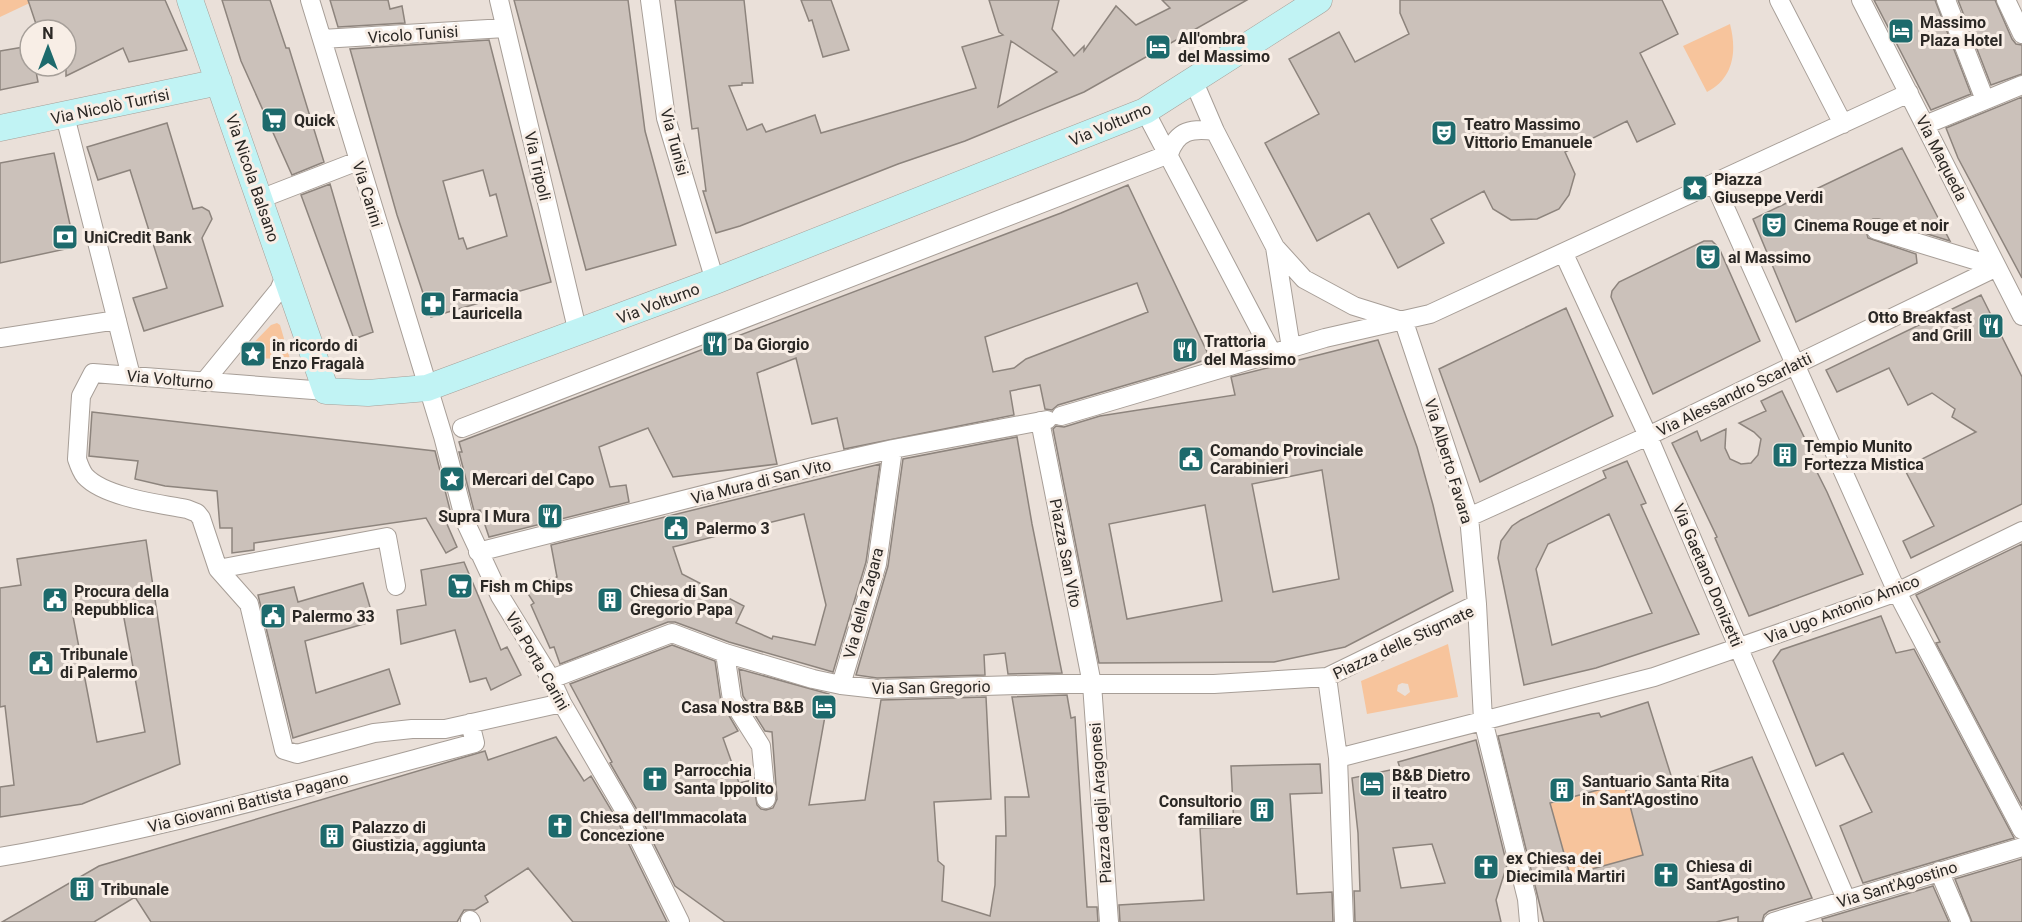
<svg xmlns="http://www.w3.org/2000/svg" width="2022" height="922" font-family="Roboto,sans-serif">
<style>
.green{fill:#f7c49c;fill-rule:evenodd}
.building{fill:#cbc1ba;stroke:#8d847d;stroke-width:1.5;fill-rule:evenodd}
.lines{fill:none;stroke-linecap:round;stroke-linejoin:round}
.street-casing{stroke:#a79e97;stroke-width:20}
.secondary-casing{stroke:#a79e97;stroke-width:27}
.street{stroke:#fff;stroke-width:18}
.secondary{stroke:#c1f3f4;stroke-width:26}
.labels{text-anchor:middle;stroke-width:6;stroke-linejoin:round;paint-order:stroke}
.poi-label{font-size:16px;font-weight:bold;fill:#2b2825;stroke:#f8eee6;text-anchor:start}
.street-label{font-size:16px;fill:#2b2825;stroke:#f8eee6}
</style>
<rect width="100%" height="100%" fill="#eae0d9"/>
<!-- green -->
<path class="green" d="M0 0H36L0 17Z
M1730 24C1737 51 1734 78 1707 92L1683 46Z
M277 323 280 325 290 359 241 358 242 355 271 325Z
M1448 644 1458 697 1367 714 1361 681ZM1402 683 1408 684 1410 692 1405 696 1397 691 1398 685Z
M1624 783 1643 855 1570 875 1550 803Z"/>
<!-- building -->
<path class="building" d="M28 0H165L187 50 129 62 123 48 66 76V30H38Z
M222 0H270L286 48H289L324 162 292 175 241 61Z
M330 0H388L390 9 402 6 405 23 338 27Z
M514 0H628L645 131 676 245 586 270Z
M675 0H744L753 83H742V85L729 86 747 130 762 124 766 132 815 115 821 133 976 88 962 47 1003 35 999 32 989 0H1059L1052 29 1074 56 1084 46V51L1116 6 1136 25 1170 8 1162 0H1247L1084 92 965 141 898 164 740 226 716 233 703 191H706L698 128 692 129ZM1011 41 1057 72 998 107Z
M801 0H831L849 50 823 57 812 20 809 21Z
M1400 0H1662L1678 34 1640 53 1675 124 1637 142 1627 121 1565 152 1575 174 1569 195 1559 209 1537 219 1511 220 1493 209 1484 191 1431 219 1444 243 1398 268 1369 213 1317 241 1265 143 1319 114 1289 59 1339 32 1355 62 1409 34 1400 13Z
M1874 0H1935L1971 94 1931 110Z
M1958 0H1995L2012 39 2016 44 2022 45V74L1991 85Z
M489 40 551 282 431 317 397 215 350 49ZM483 170 490 196 496 194 507 236 467 249 463 238 459 239 443 181Z
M30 46V66H35L38 82 0 90V51Z
M2022 97V278L1958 158 1946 128Z
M167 123 193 209 202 207 209 211 212 219 202 238 223 306 144 331 133 298 167 288 130 170 98 180 87 147Z
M1902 148 1950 241 1879 219H1873L1868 222 1865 227 1868 238 1916 254 1917 263 1796 322 1753 219Z
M54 153 75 247 0 263V163Z
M330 184 373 332 354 339 301 195Z
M1128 185 1210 358 1174 371 1058 405 1052 410 1045 409 1040 385 1010 391 1014 415 844 449 837 418 812 424 796 358 757 373 777 464 673 477 648 428 599 447 610 487 626 485 629 502 489 537 480 510 474 511 459 452H462L459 442 1061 213ZM1137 283 1148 312 1026 359 1014 368 993 372 985 337Z
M1704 241H1712L1719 248 1760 341 1653 394 1611 297 1612 291 1619 282Z
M1981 295 2022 377V504L1911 558 1903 541 1934 526 1904 468 1976 432 1952 417 1955 409 1932 393 1908 405 1889 368 1837 392 1826 370Z
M1566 308 1613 416 1480 482 1439 369Z
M1378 340 1417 447 1433 505 1453 591 1345 647 1274 662 1099 663 1053 429 1056 426 1064 427 1100 416 1235 395 1231 377ZM1322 470 1339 579 1273 592 1252 484ZM1205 505 1222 601 1127 619 1109 524Z
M1782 391 1818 466 1815 468 1827 492 1863 574 1749 616 1715 538 1717 537 1672 443 1697 431 1701 441 1726 429 1725 448 1730 459 1741 464 1751 463 1758 455 1761 439 1754 432 1739 423 1766 411 1761 401Z
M92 412 435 451 451 514 443 515 457 547 446 553 426 518 254 543V550L232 553V528H220L217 491 165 486 135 479 138 461 89 456Z
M1017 437 1032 524 1062 673 1008 674 1005 653 984 655 985 675 877 678 856 675 888 566 903 459Z
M1627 461 1646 503 1641 505 1699 634 1596 668 1524 685 1498 558 1501 541 1512 526 1521 520 1606 478 1603 471ZM1609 514 1652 613 1552 645 1536 569 1548 544Z
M880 464 866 562 833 672 729 642 675 622H668L560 664 554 647 550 648 531 605 534 603 525 589 557 577 551 545ZM804 514 826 605 815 645 773 636 772 639 736 623 744 606 682 574 673 547Z
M146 540 180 764 82 804 0 817V787L14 785 5 706 0 707V588L21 585 17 559ZM121 602 145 732 97 742 72 611Z
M2022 544V806L1936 643 1940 642 1916 595Z
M464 562 501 650 507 647 521 675 491 690 486 678 470 682 455 630 401 644 397 610 426 605 421 570Z
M363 583 374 621 305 641 316 693 389 669 400 704 293 738 258 595 294 587 298 602Z
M1881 616 1896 653 1914 649 2014 838 1863 883 1840 826 1872 812 1843 753 1816 766 1773 661 1781 650Z
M672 645 715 661 721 702 738 731 723 738 739 783 753 780 757 805 761 809 766 810 773 808 777 799 772 732 765 731 743 696 739 669 829 694 809 805 865 800 881 700 986 697 991 799 934 802 938 861 944 866 942 901 990 916 995 885 996 836H1006L1005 797H1029L1012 697 1067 695 1071 718 1075 717 1087 907H1097L1098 922H725L675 886 636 808 610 763 612 762 570 684Z
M1648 702 1674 785 1752 757 1812 898 1769 911 1764 915 1762 922H1738V917L1716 922H1544L1498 736 1592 714 1599 713 1601 717ZM1624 783 1643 855 1570 875 1550 803Z
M556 737 584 781 591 776 616 818 667 922H573L528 868 485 896 488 902 475 910H464L457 922H151L135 897 94 922H2L99 866 485 751 488 760Z
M1476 740 1507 865 1496 900 1501 922H1355L1354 891H1360L1358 833 1352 778 1400 768 1398 762ZM1432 844 1445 883 1401 888 1393 848Z
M1320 764 1322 793 1290 794 1297 894 1332 892 1333 922H1120L1119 905 1204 900 1200 828 1234 827 1231 766Z
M2022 859V922H1972L1955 879Z
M1933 886 1949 922H1823L1822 919Z"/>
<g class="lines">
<!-- street casing -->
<g class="street-casing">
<path id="street" d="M310 0 443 436 465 521 500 596 551 679 562 703 626 813 680 922
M499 0 578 333
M650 0 666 118 715 281
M1779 0 1843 124
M1861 0 2022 316
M1946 0 1985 100
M2006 0 2022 34
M322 39 505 28
M1194 82 1215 131 1275 247 1304 279 1354 306 1402 321
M1145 111 1272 353
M65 116 131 376
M1925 125 2022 85
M1169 154C1177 130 1192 128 1215 131
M1714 183 1897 592 2022 830
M260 199 358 161
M1876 230 1997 267
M1275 247 1291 348
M1564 254 1648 436 1846 899
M1404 322 1469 517 1477 604 1483 720 1527 899 1529 922
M0 338 117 320
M204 382 279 290 286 274
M326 391 93 373 81 396 77 459C79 465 81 471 85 476 104 497 160 504 187 509L197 513 201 518 218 569 249 604 284 750 297 754 374 733 412 729H445L562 703
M1061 416 1325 338 1430 314 1909 93
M1040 421 1092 684 1109 922
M462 428 1169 154
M1469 517 1648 436 1997 267
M478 552 813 467 893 449 1047 420
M218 569 387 537 396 586
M725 653 732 700 761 746 766 799
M551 679 672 633 725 653 813 679 841 685 877 689 1058 684H1214L1327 677
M841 685 877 564 893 449
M1338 758 1654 677 1897 592 2022 531
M0 857C161 829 317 785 475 743L470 723
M1939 871 1961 922
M470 920 471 922
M1344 922 1338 758 1327 677 1477 604
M1773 922 2022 847"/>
</g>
<!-- secondary casing -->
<g class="secondary-casing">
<path id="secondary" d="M190 0 326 391 368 393 427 388 715 281 1145 111 1319 0
M0 128 219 82"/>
</g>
<!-- street -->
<use href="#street" class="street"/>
<!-- secondary -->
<use href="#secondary" class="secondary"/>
</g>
<!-- icons -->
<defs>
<g id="hotel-square" transform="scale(1.35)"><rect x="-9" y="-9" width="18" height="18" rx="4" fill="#1d6a6c" stroke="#f8eee6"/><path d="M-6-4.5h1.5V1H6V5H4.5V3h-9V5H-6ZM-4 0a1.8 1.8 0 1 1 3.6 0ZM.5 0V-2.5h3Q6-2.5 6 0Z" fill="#fff"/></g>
<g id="supermarket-square" transform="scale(1.35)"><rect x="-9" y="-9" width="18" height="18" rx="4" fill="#1d6a6c" stroke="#f8eee6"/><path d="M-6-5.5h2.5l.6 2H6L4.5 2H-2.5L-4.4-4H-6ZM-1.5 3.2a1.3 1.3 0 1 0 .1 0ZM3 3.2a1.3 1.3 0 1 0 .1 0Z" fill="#fff"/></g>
<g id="theatre-square" transform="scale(1.35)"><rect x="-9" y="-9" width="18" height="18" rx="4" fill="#1d6a6c" stroke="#f8eee6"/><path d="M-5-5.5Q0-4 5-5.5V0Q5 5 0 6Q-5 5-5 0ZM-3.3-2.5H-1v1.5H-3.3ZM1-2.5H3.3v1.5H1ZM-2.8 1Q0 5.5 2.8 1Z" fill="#fff"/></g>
<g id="sight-square" transform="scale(1.35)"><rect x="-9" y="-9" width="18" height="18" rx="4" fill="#1d6a6c" stroke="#f8eee6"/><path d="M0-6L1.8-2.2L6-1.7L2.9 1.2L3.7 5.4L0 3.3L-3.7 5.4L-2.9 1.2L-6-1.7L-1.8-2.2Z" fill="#fff"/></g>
<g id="bank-square" transform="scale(1.35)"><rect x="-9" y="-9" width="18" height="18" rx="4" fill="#1d6a6c" stroke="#f8eee6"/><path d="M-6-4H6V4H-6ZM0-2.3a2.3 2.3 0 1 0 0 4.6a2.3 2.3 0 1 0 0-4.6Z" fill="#fff"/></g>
<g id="pharmacy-square" transform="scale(1.35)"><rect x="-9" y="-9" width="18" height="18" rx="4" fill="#1d6a6c" stroke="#f8eee6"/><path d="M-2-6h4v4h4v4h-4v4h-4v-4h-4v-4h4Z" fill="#fff"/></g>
<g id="restaurant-square" transform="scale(1.35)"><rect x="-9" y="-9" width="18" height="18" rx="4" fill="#1d6a6c" stroke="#f8eee6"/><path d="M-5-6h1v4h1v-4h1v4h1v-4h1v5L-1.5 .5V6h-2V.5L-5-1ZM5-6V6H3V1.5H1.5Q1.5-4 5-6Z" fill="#fff"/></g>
<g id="building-square" transform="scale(1.35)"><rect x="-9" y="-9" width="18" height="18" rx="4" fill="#1d6a6c" stroke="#f8eee6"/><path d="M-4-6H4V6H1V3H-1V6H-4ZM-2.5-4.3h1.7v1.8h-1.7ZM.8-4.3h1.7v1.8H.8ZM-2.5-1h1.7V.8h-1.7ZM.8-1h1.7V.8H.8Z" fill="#fff"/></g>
<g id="civic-square" transform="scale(1.35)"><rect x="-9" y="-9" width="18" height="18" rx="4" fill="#1d6a6c" stroke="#f8eee6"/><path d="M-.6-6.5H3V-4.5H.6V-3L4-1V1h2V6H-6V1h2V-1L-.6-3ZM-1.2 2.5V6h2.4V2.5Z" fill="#fff"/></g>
<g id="church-square" transform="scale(1.35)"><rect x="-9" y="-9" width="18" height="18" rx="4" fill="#1d6a6c" stroke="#f8eee6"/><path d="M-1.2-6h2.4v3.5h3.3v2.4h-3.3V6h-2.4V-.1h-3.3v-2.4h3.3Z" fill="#fff"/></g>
</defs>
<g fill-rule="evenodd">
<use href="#hotel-square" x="1901" y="31"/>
<use href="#hotel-square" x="1158" y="47"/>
<use href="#supermarket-square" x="274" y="120"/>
<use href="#theatre-square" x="1444" y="133"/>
<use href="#sight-square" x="1695" y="188"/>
<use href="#theatre-square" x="1774" y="225"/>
<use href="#bank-square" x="65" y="237"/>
<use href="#theatre-square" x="1708" y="257"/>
<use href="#pharmacy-square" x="433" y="304"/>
<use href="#restaurant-square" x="1991" y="326"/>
<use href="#restaurant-square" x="715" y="344"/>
<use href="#restaurant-square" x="1185" y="350"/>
<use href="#sight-square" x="253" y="354"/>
<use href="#building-square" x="1785" y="455"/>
<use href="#civic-square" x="1191" y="459"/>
<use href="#sight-square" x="452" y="479"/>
<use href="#restaurant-square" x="550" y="516"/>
<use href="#civic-square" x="676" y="528"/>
<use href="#supermarket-square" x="460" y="586"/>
<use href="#civic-square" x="55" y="600"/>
<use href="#building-square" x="610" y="600"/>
<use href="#civic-square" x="273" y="616"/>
<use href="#civic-square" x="41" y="663"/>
<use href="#hotel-square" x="824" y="707"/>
<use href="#church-square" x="655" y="779"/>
<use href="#hotel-square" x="1372" y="784"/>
<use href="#building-square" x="1562" y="790"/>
<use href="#building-square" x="1262" y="810"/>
<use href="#church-square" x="560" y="826"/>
<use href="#building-square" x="332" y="836"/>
<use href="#church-square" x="1486" y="867"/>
<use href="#church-square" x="1666" y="875"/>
<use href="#building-square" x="82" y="889"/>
</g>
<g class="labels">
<!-- poi labels -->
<g class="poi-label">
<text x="1920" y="28">Massimo<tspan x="1920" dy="18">Plaza Hotel</tspan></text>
<text x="1178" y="44">All'ombra<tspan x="1178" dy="18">del Massimo</tspan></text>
<text x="294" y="126">Quick</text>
<text x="1464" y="130">Teatro Massimo<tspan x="1464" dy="18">Vittorio Emanuele</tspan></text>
<text x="1714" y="185">Piazza<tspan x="1714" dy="18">Giuseppe Verdi</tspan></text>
<text x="1794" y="231">Cinema Rouge et noir</text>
<text x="84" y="243">UniCredit Bank</text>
<text x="1728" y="263">al Massimo</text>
<text x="452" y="301">Farmacia<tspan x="452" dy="18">Lauricella</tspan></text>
<text x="1972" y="323" text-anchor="end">Otto Breakfast<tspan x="1972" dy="18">and Grill</tspan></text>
<text x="1204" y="347">Trattoria<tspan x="1204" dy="18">del Massimo</tspan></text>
<text x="734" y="350">Da Giorgio</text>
<text x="272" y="351">in ricordo di<tspan x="272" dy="18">Enzo Fragalà</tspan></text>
<text x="1804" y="452">Tempio Munito<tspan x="1804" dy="18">Fortezza Mistica</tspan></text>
<text x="1210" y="456">Comando Provinciale<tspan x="1210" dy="18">Carabinieri</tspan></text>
<text x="472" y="485">Mercari del Capo</text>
<text x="530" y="522" text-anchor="end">Supra I Mura</text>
<text x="696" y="534">Palermo 3</text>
<text x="480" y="592">Fish m Chips</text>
<text x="74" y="597">Procura della<tspan x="74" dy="18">Repubblica</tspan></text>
<text x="630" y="597">Chiesa di San<tspan x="630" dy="18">Gregorio Papa</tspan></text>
<text x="292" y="622">Palermo 33</text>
<text x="60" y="660">Tribunale<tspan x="60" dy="18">di Palermo</tspan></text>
<text x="804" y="713" text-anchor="end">Casa Nostra B&amp;B</text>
<text x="674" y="776">Parrocchia<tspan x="674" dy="18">Santa Ippolito</tspan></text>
<text x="1392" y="781">B&amp;B Dietro<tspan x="1392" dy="18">il teatro</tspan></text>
<text x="1582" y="787">Santuario Santa Rita<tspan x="1582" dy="18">in Sant'Agostino</tspan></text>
<text x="1242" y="807" text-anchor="end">Consultorio<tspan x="1242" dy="18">familiare</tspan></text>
<text x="580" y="823">Chiesa dell'Immacolata<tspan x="580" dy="18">Concezione</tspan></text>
<text x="352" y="833">Palazzo di<tspan x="352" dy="18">Giustizia, aggiunta</tspan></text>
<text x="1506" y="864">ex Chiesa dei<tspan x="1506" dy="18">Diecimila Martiri</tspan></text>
<text x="1686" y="872">Chiesa di<tspan x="1686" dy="18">Sant'Agostino</tspan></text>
<text x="101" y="895">Tribunale</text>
</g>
<!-- street labels -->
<g class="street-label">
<text transform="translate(413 34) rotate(-4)" y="6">Vicolo Tunisi</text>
<text transform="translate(110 106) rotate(-12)" y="6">Via Nicolò Turrisi</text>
<text transform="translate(1110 124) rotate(-23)" y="6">Via Volturno</text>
<text transform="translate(675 142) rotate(75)" y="6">Via Tunisi</text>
<text transform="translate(1942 158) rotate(63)" y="6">Via Maqueda</text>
<text transform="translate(538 166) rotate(77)" y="6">Via Tripoli</text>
<text transform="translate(253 178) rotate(71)" y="6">Via Nicola Balsano</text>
<text transform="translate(368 194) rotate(73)" y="6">Via Carini</text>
<text transform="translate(658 303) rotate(-21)" y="6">Via Volturno</text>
<text transform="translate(170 379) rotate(5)" y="6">Via Volturno</text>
<text transform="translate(1734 394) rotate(-26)" y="6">Via Alessandro Scarlatti</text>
<text transform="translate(1449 461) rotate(73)" y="6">Via Alberto Favara</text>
<text transform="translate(761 481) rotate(-14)" y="6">Via Mura di San Vito</text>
<text transform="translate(1066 553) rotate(79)" y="6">Piazza San Vito</text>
<text transform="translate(1708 575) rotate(67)" y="6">Via Gaetano Donizetti</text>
<text transform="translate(863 603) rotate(-75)" y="6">Via della Zagara</text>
<text transform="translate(1842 609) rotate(-21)" y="6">Via Ugo Antonio Amico</text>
<text transform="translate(1403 642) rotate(-25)" y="6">Piazza delle Stigmate</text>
<text transform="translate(538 661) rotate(60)" y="6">Via Porta Carini</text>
<text transform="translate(931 687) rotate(-1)" y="6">Via San Gregorio</text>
<text transform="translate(248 802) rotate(-14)" y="6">Via Giovanni Battista Pagano</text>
<text transform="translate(1100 803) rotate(-94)" y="6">Piazza degli Aragonesi</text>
<text transform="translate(1897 884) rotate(-17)" y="6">Via Sant'Agostino</text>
</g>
</g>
<!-- north arrow -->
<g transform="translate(48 48)"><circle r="28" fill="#f8eee6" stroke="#a69f99" stroke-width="1.5"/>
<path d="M0-4.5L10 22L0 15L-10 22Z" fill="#1d6a6c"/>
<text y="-9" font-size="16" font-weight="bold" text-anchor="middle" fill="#2b2825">N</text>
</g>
</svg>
